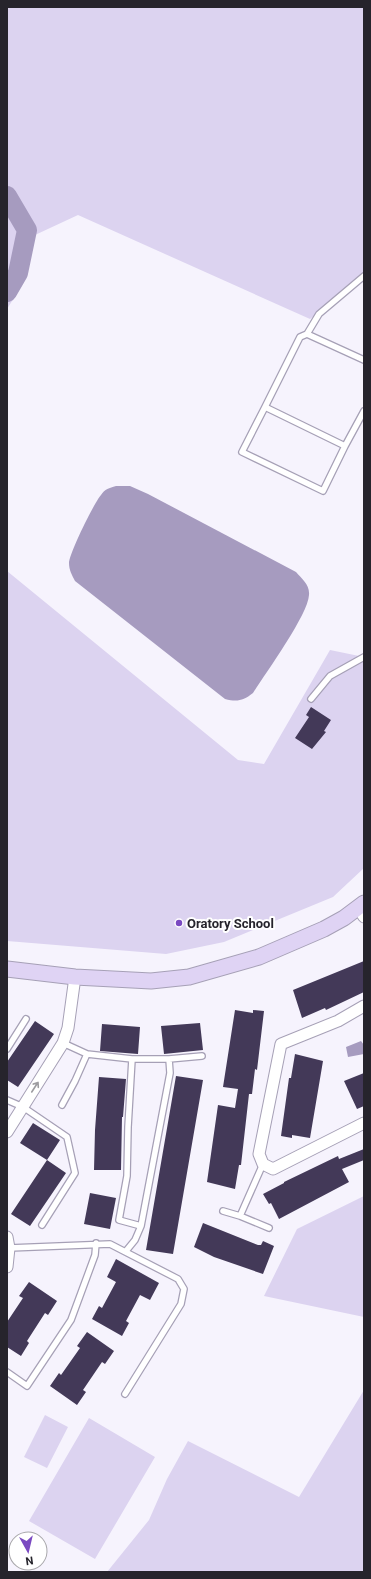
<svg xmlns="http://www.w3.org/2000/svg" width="371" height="1579" font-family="Roboto,sans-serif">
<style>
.green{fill:#dcd3f0}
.water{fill:#a69bbf}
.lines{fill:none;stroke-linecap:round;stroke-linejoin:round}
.river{stroke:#a69bbf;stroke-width:20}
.building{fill:#433958}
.lane-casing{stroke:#a6a0b6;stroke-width:8}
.street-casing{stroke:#a6a0b6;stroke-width:13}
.secondary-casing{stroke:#a6a0b6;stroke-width:17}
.lane{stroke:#fff;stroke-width:5.5}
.street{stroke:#fff;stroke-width:11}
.secondary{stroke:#dfd3f4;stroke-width:15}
.oneway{stroke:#9d9ca0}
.poi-dot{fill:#7a49c1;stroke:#fff;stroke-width:1.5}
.labels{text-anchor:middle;stroke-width:4;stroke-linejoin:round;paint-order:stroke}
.poi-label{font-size:13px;font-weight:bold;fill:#26242c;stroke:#fff;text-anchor:start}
</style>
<rect width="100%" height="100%" fill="#f6f3fd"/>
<!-- green -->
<path class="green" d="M7 7H364V277L310 319 78 215 35 235 24 282 7 309Z
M7 571 238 760 264 764 330 650 364 657V868L333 897 224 942 166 954 7 941Z
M364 1196V1317L264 1296 297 1229Z
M364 1390V1572H107L149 1520 167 1479 188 1441 299 1497Z
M45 1415 68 1427 47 1468 24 1457Z
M89 1418 155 1457 95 1559 29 1521Z"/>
<!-- water -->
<path class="water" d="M116 486H130L148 494 296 572C302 579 310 585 309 595 308 615 265 674 253 693 243 701 237 702 225 699L75 581C72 575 69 570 69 563 69 554 94 503 101 495 105 489 109 488 116 486Z
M361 1041 364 1045V1054L348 1057 346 1047Z"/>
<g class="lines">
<!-- river -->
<path class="river" d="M7 196 27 230 18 273 7 292"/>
</g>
<!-- building -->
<path class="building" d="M311 707 331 720 324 731 326 732 312 749 295 738 309 717 306 715Z
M364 961V992L326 1010 325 1008 302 1018 293 990Z
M235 1010 253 1013V1010L264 1011 257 1070 255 1069 252 1094H249L241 1165H239L235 1189 207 1182 218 1105 235 1108 238 1089 223 1087Z
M35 1021 54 1034 18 1087 7 1080V1062Z
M200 1023 203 1050 164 1054 161 1026Z
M102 1024 140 1027 138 1054 100 1051Z
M295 1054 323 1061 310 1138 292 1135V1138L281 1136 289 1078H291Z
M364 1073V1106L357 1109 344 1081Z
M176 1076 203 1080 173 1254 146 1250Z
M99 1077 126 1079 123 1117H122L121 1170H94L95 1130Z
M33 1123 60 1140 47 1160 20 1143Z
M364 1149V1160L342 1169 349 1182 279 1219 271 1203 269 1204 263 1194 284 1183V1182L338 1156 339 1159Z
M47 1160 66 1173 30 1226 11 1214Z
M90 1193 116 1198 110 1229 84 1224Z
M203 1223 258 1245H261L263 1241 274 1246 263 1274 214 1257 194 1247Z
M116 1259 159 1283 150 1300 140 1295 126 1321 129 1323 122 1336 92 1319 99 1306 102 1308 116 1282 107 1277Z
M29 1282 57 1301 48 1315 45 1313 27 1341 29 1343 21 1356 7 1347V1322L23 1298 19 1296Z
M87 1332 114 1351 105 1364 102 1362 83 1390 86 1392 77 1405 50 1386 59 1373 61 1375 80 1348 77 1346Z"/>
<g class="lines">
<!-- lane casing -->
<g class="lane-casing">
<path id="lane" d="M307 334 319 314 364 276
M364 360 307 334 300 337 265 407 345 446 364 411
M265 407 242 452 323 491 345 446
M311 699 330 676 364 657
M63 1043 87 1054 132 1059H169L202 1056
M7 1049 26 1019
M132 1059 128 1127 127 1176 119 1220 141 1226
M7 1100 23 1107 67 1137 75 1173 42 1225
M62 1105 75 1081 87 1054
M263 1164 240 1216 269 1228
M223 1211 240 1216
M9 1248 110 1244 178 1279 184 1289 181 1304 125 1394
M126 1251 135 1240 141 1226 170 1073 169 1059
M7 1372 27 1386 71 1320 95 1255 96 1243"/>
</g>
<!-- street casing -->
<g class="street-casing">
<path id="street" d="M358 908 364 917
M364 1006 338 1021 281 1044 259 1154 263 1164 273 1169 364 1123
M7 1132 63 1043 68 1028 75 977
M7 1237 9 1248 7 1267"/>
</g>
<!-- secondary casing -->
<g class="secondary-casing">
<path id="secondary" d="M7 969 75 977 151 981 189 977 259 957 324 929 344 918 364 903"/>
</g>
<!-- lane -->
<use href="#lane" class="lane"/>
<!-- street -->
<use href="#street" class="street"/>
<!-- secondary -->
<use href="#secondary" class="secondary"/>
</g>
<!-- one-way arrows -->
<defs><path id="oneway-shaft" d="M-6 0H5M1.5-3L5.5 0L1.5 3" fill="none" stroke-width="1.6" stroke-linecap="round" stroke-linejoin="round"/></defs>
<use class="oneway" href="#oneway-shaft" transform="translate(35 1087) rotate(-57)"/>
<!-- markers -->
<circle class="poi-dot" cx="179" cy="923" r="4"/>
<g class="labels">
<!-- poi labels -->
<g class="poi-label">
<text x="187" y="928">Oratory School</text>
</g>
</g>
<!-- border -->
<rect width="371" height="1579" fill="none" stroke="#26242c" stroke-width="16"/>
<!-- north arrow -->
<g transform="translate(28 1551) rotate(172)"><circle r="19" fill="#ffffff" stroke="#a8a7ab"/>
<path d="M0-3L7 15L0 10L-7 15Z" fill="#7a49c1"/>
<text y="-6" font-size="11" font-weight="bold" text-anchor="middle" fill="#26242c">N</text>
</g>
</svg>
